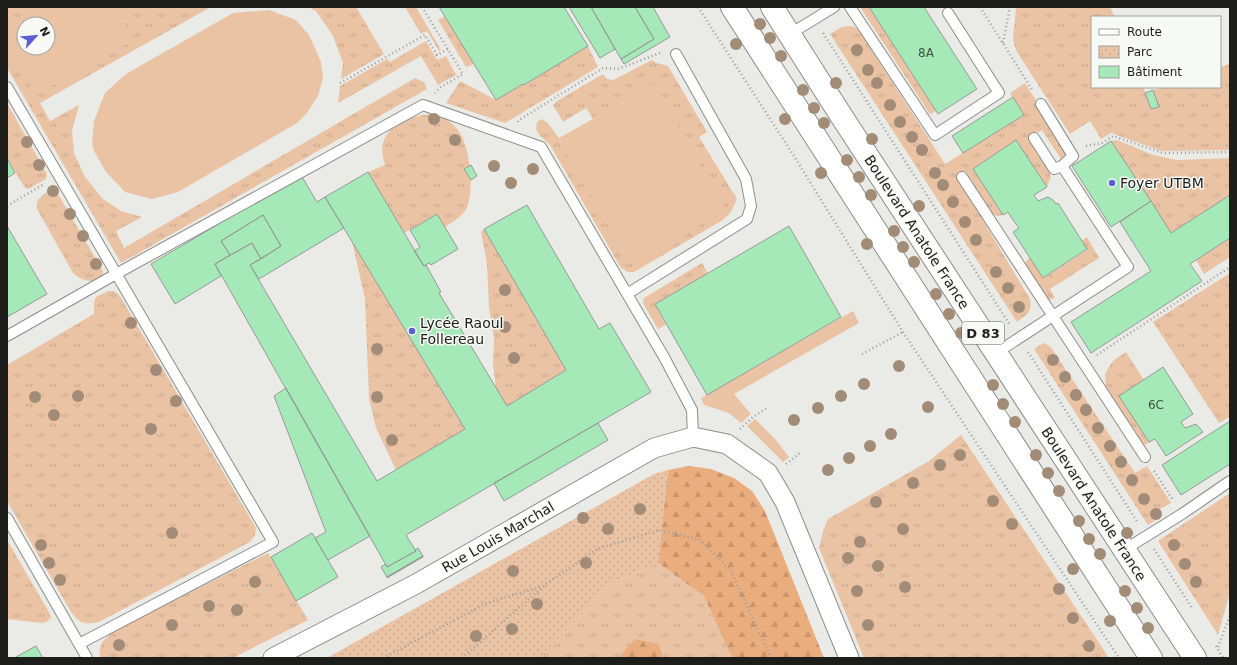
<svg xmlns="http://www.w3.org/2000/svg" width="1237" height="665" font-family="'DejaVu Sans',sans-serif">
<style>
.grass{fill:url(#grass-tufts);fill-rule:evenodd}
.forest{fill:url(#forest-firs)}
.park{fill:url(#park-dots)}
.garden{fill:#eac3a5;fill-rule:evenodd}
.building{fill:#a6e9b8;stroke:#969a97}
.lines{fill:none;stroke-linecap:round;stroke-linejoin:round}
.lane-casing{stroke:#8c8d8a;stroke-width:12}
.street-casing{stroke:#8c8d8a;stroke-width:21}
.primary-casing{stroke:#8c8d8a;stroke-width:24}
.path{stroke:#9d9d9a;stroke-width:2.5;stroke-dasharray:1 3;stroke-linecap:butt}
.lane{stroke:#fff;stroke-width:10}
.street{stroke:#fff;stroke-width:19}
.primary{stroke:#fff;stroke-width:22}
.tree{fill:#a28c77}
.poi-dot{fill:#5c5ed6;stroke:#f7f9f5;stroke-width:1.5}
.labels{text-anchor:middle;stroke-width:3;stroke-linejoin:round;paint-order:stroke}
.number-label{font-size:12px;fill:#3f5043}
.shield{fill:#f7f9f5;stroke:#5e5f5d;stroke-width:1}
.shield-label{font-size:13px;font-weight:bold;fill:#1d1d1c}
.poi-label{font-size:14px;fill:#1d1d1c;stroke:#f7f9f5;text-anchor:start}
.street-label{font-size:14px;fill:#1d1d1c;stroke:#f7f9f5}
</style>
<defs>
<pattern id="grass-tufts" width="24" height="20" patternUnits="userSpaceOnUse"><rect width="24" height="20" fill="#eac3a5"/><path d="M3 7l-1-3M5 7V3M7 7l1-3M15 17l-1-3M17 17v-4M19 17l1-3" fill="none" stroke="#c8a78d"/></pattern>
<pattern id="forest-firs" width="22" height="20" patternUnits="userSpaceOnUse"><rect width="22" height="20" fill="#eaad7e"/><path d="M5 1l3.5 6h-7zM16 11l3.5 6h-7z" fill="#c8946c"/></pattern>
<pattern id="park-dots" width="8" height="8" patternUnits="userSpaceOnUse"><rect width="8" height="8" fill="#eac3a5"/><path d="M2 2h.1M6 6h.1" fill="none" stroke="#c8a78d" stroke-width="1.8" stroke-linecap="round"/></pattern>
</defs>
<rect width="100%" height="100%" fill="#eaebe7"/>
<!-- grass -->
<path class="grass" d="M9 7H211L40 103 50 121 79 105 72 131 74 153 85 177 103 199 121 211 142 217 116 231 124 248 415 78 424 82 427 89 121 263 7 68V8ZM24 24H48V48H24Z
M308 7H356L384 54 341 79 343 63 333 36 316 11Z
M405 7H416L441 50 439 51 427 31 421 34Z
M860 7H869L936 111 931 114 929 113Z
M1016 7H1110L1115 17H1092V87H1143L1146 93 1163 87H1220V67L1230 64V150L1162 151 1111 133 1101 139 1090 121 1070 134 1017 52 1013 40Z
M445 16 474 64 466 67 438 20Z
M850 26 855 27 860 32 945 164 1024 115 1010 93 1025 83 1068 151V155L1065 158 1061 159 1042 130 1031 137 1050 173 1051 176 1047 187 1016 140 973 169 1003 215 997 216 992 214 966 172 957 177 1030 299C1033 312 1026 315 1017 322L830 34 842 27Z
M426 41 437 60 446 56 456 75 438 85 421 56 338 103 340 86 387 59 390 62Z
M588 46 598 67 505 123 446 103 460 81 496 100 523 84 524 85Z
M652 60 657 63 668 66 707 132 699 137 737 199 731 212 723 220 634 272H628L621 268 550 145 539 135 536 129 537 122 542 119 548 123 559 138 630 264 655 84 593 119 586 108 563 122 553 105 557 101 603 74 607 79 613 80Z
M7 103 47 174 46 179 28 189 25 188 7 158Z
M439 114C447 119 455 125 460 133 470 149 475 192 466 209 462 217 452 222 445 227L437 214 404 233 368 172 385 165C383 157 381 150 383 143 389 121 419 113 439 114Z
M1117 140 1153 155 1177 160 1230 158V195L1171 233 1111 141Z
M49 191H53L58 194 103 271C102 287 81 281 73 273L37 209C35 199 42 196 49 191Z
M484 229 566 370 507 406 496 388 493 365 494 338 489 307 487 264 481 232Z
M1087 237 1099 258 1050 289 1055 298 1049 300 1045 296 1024 264 1030 257 1044 278 1087 250 1081 241Z
M1230 238V257L1204 274 1196 260Z
M352 241 465 429 396 470 376 428 369 398 365 299Z
M702 263 708 273 655 304 666 325 658 329 643 303 644 298Z
M1230 273V417L1219 423 1153 322Z
M108 291H114L120 296 256 528 255 535 250 542 99 622C85 625 80 624 71 612L7 501V365L94 314V302L96 297Z
M1043 343 1050 346 1135 473 1147 466 1171 503 1155 512 1159 518 1148 525 1034 349Z
M1126 352 1144 380 1119 396 1149 442 1142 447 1106 386 1105 374 1109 367 1114 360Z
M961 435 1109 658H864L819 548 824 528 828 519 929 461Z
M1230 493V592L1218 635 1158 541Z
M7 540 50 614 51 618 46 622 42 623 7 619Z
M268 553 308 620 233 658H202L201 656 195 658H100C98 645 103 641 112 632Z
M658 563 704 596 732 658H664L657 644 618 658H539L613 582Z"/>
<!-- forest -->
<path class="forest" d="M689 466 711 469 734 478 752 491 765 511 824 658H732L704 596 658 563 668 470Z
M635 639 658 644 664 658H618Z"/>
<!-- park -->
<path class="park" d="M668 470 658 563 613 582 539 658H327L654 474Z"/>
<!-- garden -->
<path class="garden" d="M50 7H115L134 40 36 95 7 44V31ZM24 24H48V48H24Z
M269 10 296 20 309 35 321 62 323 78 318 96 307 113 297 123 178 192 152 199 125 192 106 172 94 151 92 144 94 121 105 93 126 74 233 13Z
M655 84 726 210 630 264 559 138Z
M853 311 859 323 734 394 751 414 741 423 729 413 704 405 701 398Z
M755 419 776 440 789 457 783 462 747 426Z"/>
<!-- building -->
<path class="building" d="M439 7H564L588 46 524 85 523 84 496 100Z
M569 7H591L615 49 600 58Z
M591 7H635L654 39 621 59Z
M635 7H653L670 37 624 64 621 59 654 39Z
M869 7H924L977 89 938 114Z
M1153 90 1159 107 1151 109 1145 93Z
M1013 97 1024 115 963 153 952 136Z
M1016 140 1047 187 1034 195 1038 201 1048 197 1053 200 1056 204 1058 203 1087 249 1043 278 1013 232 1019 228 1013 220 1008 212 1003 215 973 169Z
M1111 141 1151 201 1111 227 1072 166Z
M7 158 15 173 7 178Z
M471 165 477 176 471 180 464 169Z
M368 172 424 266 426 265 441 292 439 293 507 406 566 370 484 229 527 205 599 329 610 323 651 392 406 535 416 551 387 567 215 264 252 243 261 259 250 265 377 481 465 429 325 197Z
M301 175 317 202 325 197 344 228 259 279 250 265 281 246 263 215 221 241 230 255 215 264 221 276 175 304 151 264Z
M1230 195V238L1190 264 1202 281 1091 353 1071 322 1151 271 1120 222 1151 201 1171 233Z
M437 214 458 249 431 265 429 263 424 266 414 251 420 247 410 230Z
M263 215 281 246 261 259 252 243 230 255 221 241Z
M7 226 47 294 7 317Z
M789 226 841 317 707 395 655 304Z
M1163 367 1193 414 1181 422 1185 428 1196 424 1203 432 1166 456 1155 439 1149 442 1119 396Z
M286 388 370 536 328 560 315 538 326 532 274 396Z
M1230 421V464L1181 495 1162 465Z
M598 423 608 440 504 501 494 483Z
M312 533 338 577 296 601 271 557Z
M418 548 423 556 387 577 381 567 386 564 387 567 416 551 415 550Z
M423 556V557L387 578V577Z
M36 646 43 658H14Z"/>
<g class="lines">
<!-- lane casing -->
<g class="lane-casing">
<path id="lane" d="M850 7 935 135 999 93 948 13
M790 34 834 7
M7 87 273 542 79 644 7 518
M1034 138 1054 169 1062 166
M962 177 1145 457
M627 294 747 219 751 206 746 179 676 54
M7 336 116 274 423 105 541 147 664 357 692 410 693 437
M996 353 1128 267 1062 166 1073 156 1041 104
M1124 550 1182 514 1230 481
M79 644 87 658"/>
</g>
<!-- street casing -->
<g class="street-casing">
<path id="street" d="M273 658 416 584 654 448 693 437 727 444 768 473 785 502 849 658"/>
</g>
<!-- primary casing -->
<g class="primary-casing">
<path id="primary" d="M732 7 1151 658
M772 7 842 117 1195 658"/>
</g>
<!-- path -->
<path class="path" d="M422 7 463 74 441 87 435 93
M698 7 792 153 903 332 1119 658
M980 7 1033 91
M823 33 1010 325
M1003 43 1010 7
M340 83 425 35 437 55 448 49
M518 122 519 120 603 68 618 69 660 53
M1086 146 1102 143 1113 136 1163 153 1230 152
M7 206 44 184
M1028 352 1138 523
M862 354 903 332
M1097 355 1230 267
M740 429 753 417 767 408
M786 464 801 452
M1154 471 1173 500
M1154 549 1192 608
M1216 646 1223 658
M1218 647 1230 615
M383 658 487 603 543 586
M462 658 545 585 597 549 659 530 700 540 730 569 771 658"/>
<!-- lane -->
<use href="#lane" class="lane"/>
<!-- street -->
<use href="#street" class="street"/>
<!-- primary -->
<use href="#primary" class="primary"/>
</g>
<!-- trees -->
<g class="tree">
<circle cx="760" cy="24" r="6"/>
<circle cx="770" cy="38" r="6"/>
<circle cx="736" cy="44" r="6"/>
<circle cx="857" cy="50" r="6"/>
<circle cx="781" cy="56" r="6"/>
<circle cx="868" cy="70" r="6"/>
<circle cx="836" cy="83" r="6"/>
<circle cx="877" cy="83" r="6"/>
<circle cx="803" cy="90" r="6"/>
<circle cx="890" cy="105" r="6"/>
<circle cx="814" cy="108" r="6"/>
<circle cx="434" cy="119" r="6"/>
<circle cx="785" cy="119" r="6"/>
<circle cx="900" cy="122" r="6"/>
<circle cx="824" cy="123" r="6"/>
<circle cx="912" cy="137" r="6"/>
<circle cx="872" cy="139" r="6"/>
<circle cx="455" cy="140" r="6"/>
<circle cx="27" cy="142" r="6"/>
<circle cx="922" cy="150" r="6"/>
<circle cx="847" cy="160" r="6"/>
<circle cx="39" cy="165" r="6"/>
<circle cx="494" cy="166" r="6"/>
<circle cx="533" cy="169" r="6"/>
<circle cx="821" cy="173" r="6"/>
<circle cx="935" cy="173" r="6"/>
<circle cx="859" cy="177" r="6"/>
<circle cx="511" cy="183" r="6"/>
<circle cx="943" cy="185" r="6"/>
<circle cx="53" cy="191" r="6"/>
<circle cx="871" cy="195" r="6"/>
<circle cx="953" cy="202" r="6"/>
<circle cx="919" cy="206" r="6"/>
<circle cx="70" cy="214" r="6"/>
<circle cx="965" cy="222" r="6"/>
<circle cx="894" cy="231" r="6"/>
<circle cx="83" cy="236" r="6"/>
<circle cx="976" cy="240" r="6"/>
<circle cx="867" cy="244" r="6"/>
<circle cx="903" cy="247" r="6"/>
<circle cx="914" cy="262" r="6"/>
<circle cx="96" cy="264" r="6"/>
<circle cx="996" cy="272" r="6"/>
<circle cx="1008" cy="288" r="6"/>
<circle cx="505" cy="290" r="6"/>
<circle cx="936" cy="294" r="6"/>
<circle cx="1019" cy="307" r="6"/>
<circle cx="949" cy="314" r="6"/>
<circle cx="131" cy="323" r="6"/>
<circle cx="505" cy="327" r="6"/>
<circle cx="961" cy="333" r="6"/>
<circle cx="377" cy="349" r="6"/>
<circle cx="514" cy="358" r="6"/>
<circle cx="1053" cy="360" r="6"/>
<circle cx="899" cy="366" r="6"/>
<circle cx="156" cy="370" r="6"/>
<circle cx="1065" cy="377" r="6"/>
<circle cx="864" cy="384" r="6"/>
<circle cx="993" cy="385" r="6"/>
<circle cx="1076" cy="395" r="6"/>
<circle cx="78" cy="396" r="6"/>
<circle cx="841" cy="396" r="6"/>
<circle cx="35" cy="397" r="6"/>
<circle cx="377" cy="397" r="6"/>
<circle cx="176" cy="401" r="6"/>
<circle cx="1003" cy="404" r="6"/>
<circle cx="928" cy="407" r="6"/>
<circle cx="818" cy="408" r="6"/>
<circle cx="1086" cy="410" r="6"/>
<circle cx="54" cy="415" r="6"/>
<circle cx="794" cy="420" r="6"/>
<circle cx="1015" cy="422" r="6"/>
<circle cx="1098" cy="428" r="6"/>
<circle cx="151" cy="429" r="6"/>
<circle cx="891" cy="434" r="6"/>
<circle cx="392" cy="440" r="6"/>
<circle cx="870" cy="446" r="6"/>
<circle cx="1110" cy="446" r="6"/>
<circle cx="960" cy="455" r="6"/>
<circle cx="1036" cy="455" r="6"/>
<circle cx="849" cy="458" r="6"/>
<circle cx="1121" cy="462" r="6"/>
<circle cx="940" cy="465" r="6"/>
<circle cx="828" cy="470" r="6"/>
<circle cx="1048" cy="473" r="6"/>
<circle cx="1132" cy="480" r="6"/>
<circle cx="913" cy="483" r="6"/>
<circle cx="1059" cy="491" r="6"/>
<circle cx="1144" cy="499" r="6"/>
<circle cx="993" cy="501" r="6"/>
<circle cx="876" cy="502" r="6"/>
<circle cx="640" cy="509" r="6"/>
<circle cx="1156" cy="514" r="6"/>
<circle cx="583" cy="518" r="6"/>
<circle cx="1079" cy="521" r="6"/>
<circle cx="1012" cy="524" r="6"/>
<circle cx="608" cy="529" r="6"/>
<circle cx="903" cy="529" r="6"/>
<circle cx="172" cy="533" r="6"/>
<circle cx="1127" cy="533" r="6"/>
<circle cx="1089" cy="539" r="6"/>
<circle cx="860" cy="542" r="6"/>
<circle cx="41" cy="545" r="6"/>
<circle cx="1174" cy="545" r="6"/>
<circle cx="1100" cy="554" r="6"/>
<circle cx="848" cy="558" r="6"/>
<circle cx="49" cy="563" r="6"/>
<circle cx="586" cy="563" r="6"/>
<circle cx="1185" cy="564" r="6"/>
<circle cx="878" cy="566" r="6"/>
<circle cx="1073" cy="569" r="6"/>
<circle cx="513" cy="571" r="6"/>
<circle cx="60" cy="580" r="6"/>
<circle cx="255" cy="582" r="6"/>
<circle cx="1196" cy="582" r="6"/>
<circle cx="905" cy="587" r="6"/>
<circle cx="1059" cy="589" r="6"/>
<circle cx="857" cy="591" r="6"/>
<circle cx="1125" cy="591" r="6"/>
<circle cx="537" cy="604" r="6"/>
<circle cx="209" cy="606" r="6"/>
<circle cx="1137" cy="608" r="6"/>
<circle cx="237" cy="610" r="6"/>
<circle cx="1073" cy="618" r="6"/>
<circle cx="1110" cy="621" r="6"/>
<circle cx="172" cy="625" r="6"/>
<circle cx="868" cy="625" r="6"/>
<circle cx="1148" cy="628" r="6"/>
<circle cx="512" cy="629" r="6"/>
<circle cx="476" cy="636" r="6"/>
<circle cx="119" cy="645" r="6"/>
<circle cx="1089" cy="646" r="6"/>
</g>
<!-- markers -->
<g class="poi-dot">
<circle cx="1112" cy="183" r="4"/>
<circle cx="412" cy="331" r="4"/>
</g>
<g class="labels">
<!-- number labels -->
<g class="number-label">
<text x="926" y="57">8A</text>
<text x="1156" y="409">6C</text>
</g>
<!-- shield labels -->
<rect class="shield" x="962" y="322" width="42" height="22" rx="3"/>
<g class="shield-label">
<text x="983" y="338">D 83</text>
</g>
<!-- poi labels -->
<g class="poi-label">
<text x="1120" y="188">Foyer UTBM</text>
<text x="420" y="328">Lycée Raoul<tspan x="420" dy="16">Follereau</tspan></text>
</g>
<!-- street labels -->
<g class="street-label">
<text transform="translate(917 232) rotate(57)" y="5">Boulevard Anatole France</text>
<text transform="translate(1094 504) rotate(57)" y="5">Boulevard Anatole France</text>
<text transform="translate(498 537) rotate(-30)" y="5">Rue Louis Marchal</text>
</g>
</g>
<!-- border -->
<rect width="1237" height="665" fill="none" stroke="#1d1d1c" stroke-width="16"/>
<!-- legend -->
<rect x="1091" y="16" width="130" height="72" fill="#f7f9f5" stroke="#a0a19e"/>
<rect x="1099" y="29" width="20" height="6" fill="#ffffff" stroke="#a0a19e"/>
<text x="1127" y="36" font-size="12" fill="#1d1d1c">Route</text>
<rect x="1099" y="46" width="20" height="12" fill="url(#park-dots)" stroke="#a0a19e"/>
<text x="1127" y="56" font-size="12" fill="#1d1d1c">Parc</text>
<rect x="1099" y="66" width="20" height="12" fill="#a6e9b8" stroke="#a0a19e"/>
<text x="1127" y="76" font-size="12" fill="#1d1d1c">Bâtiment</text>
<!-- north arrow -->
<g transform="translate(36 36) rotate(63)"><circle r="19" fill="#f7f9f5" stroke="#a0a19e"/>
<path d="M0-3L7 15L0 10L-7 15Z" fill="#5c5ed6"/>
<text y="-6" font-size="11" font-weight="bold" text-anchor="middle" fill="#1d1d1c">N</text>
</g>
</svg>
